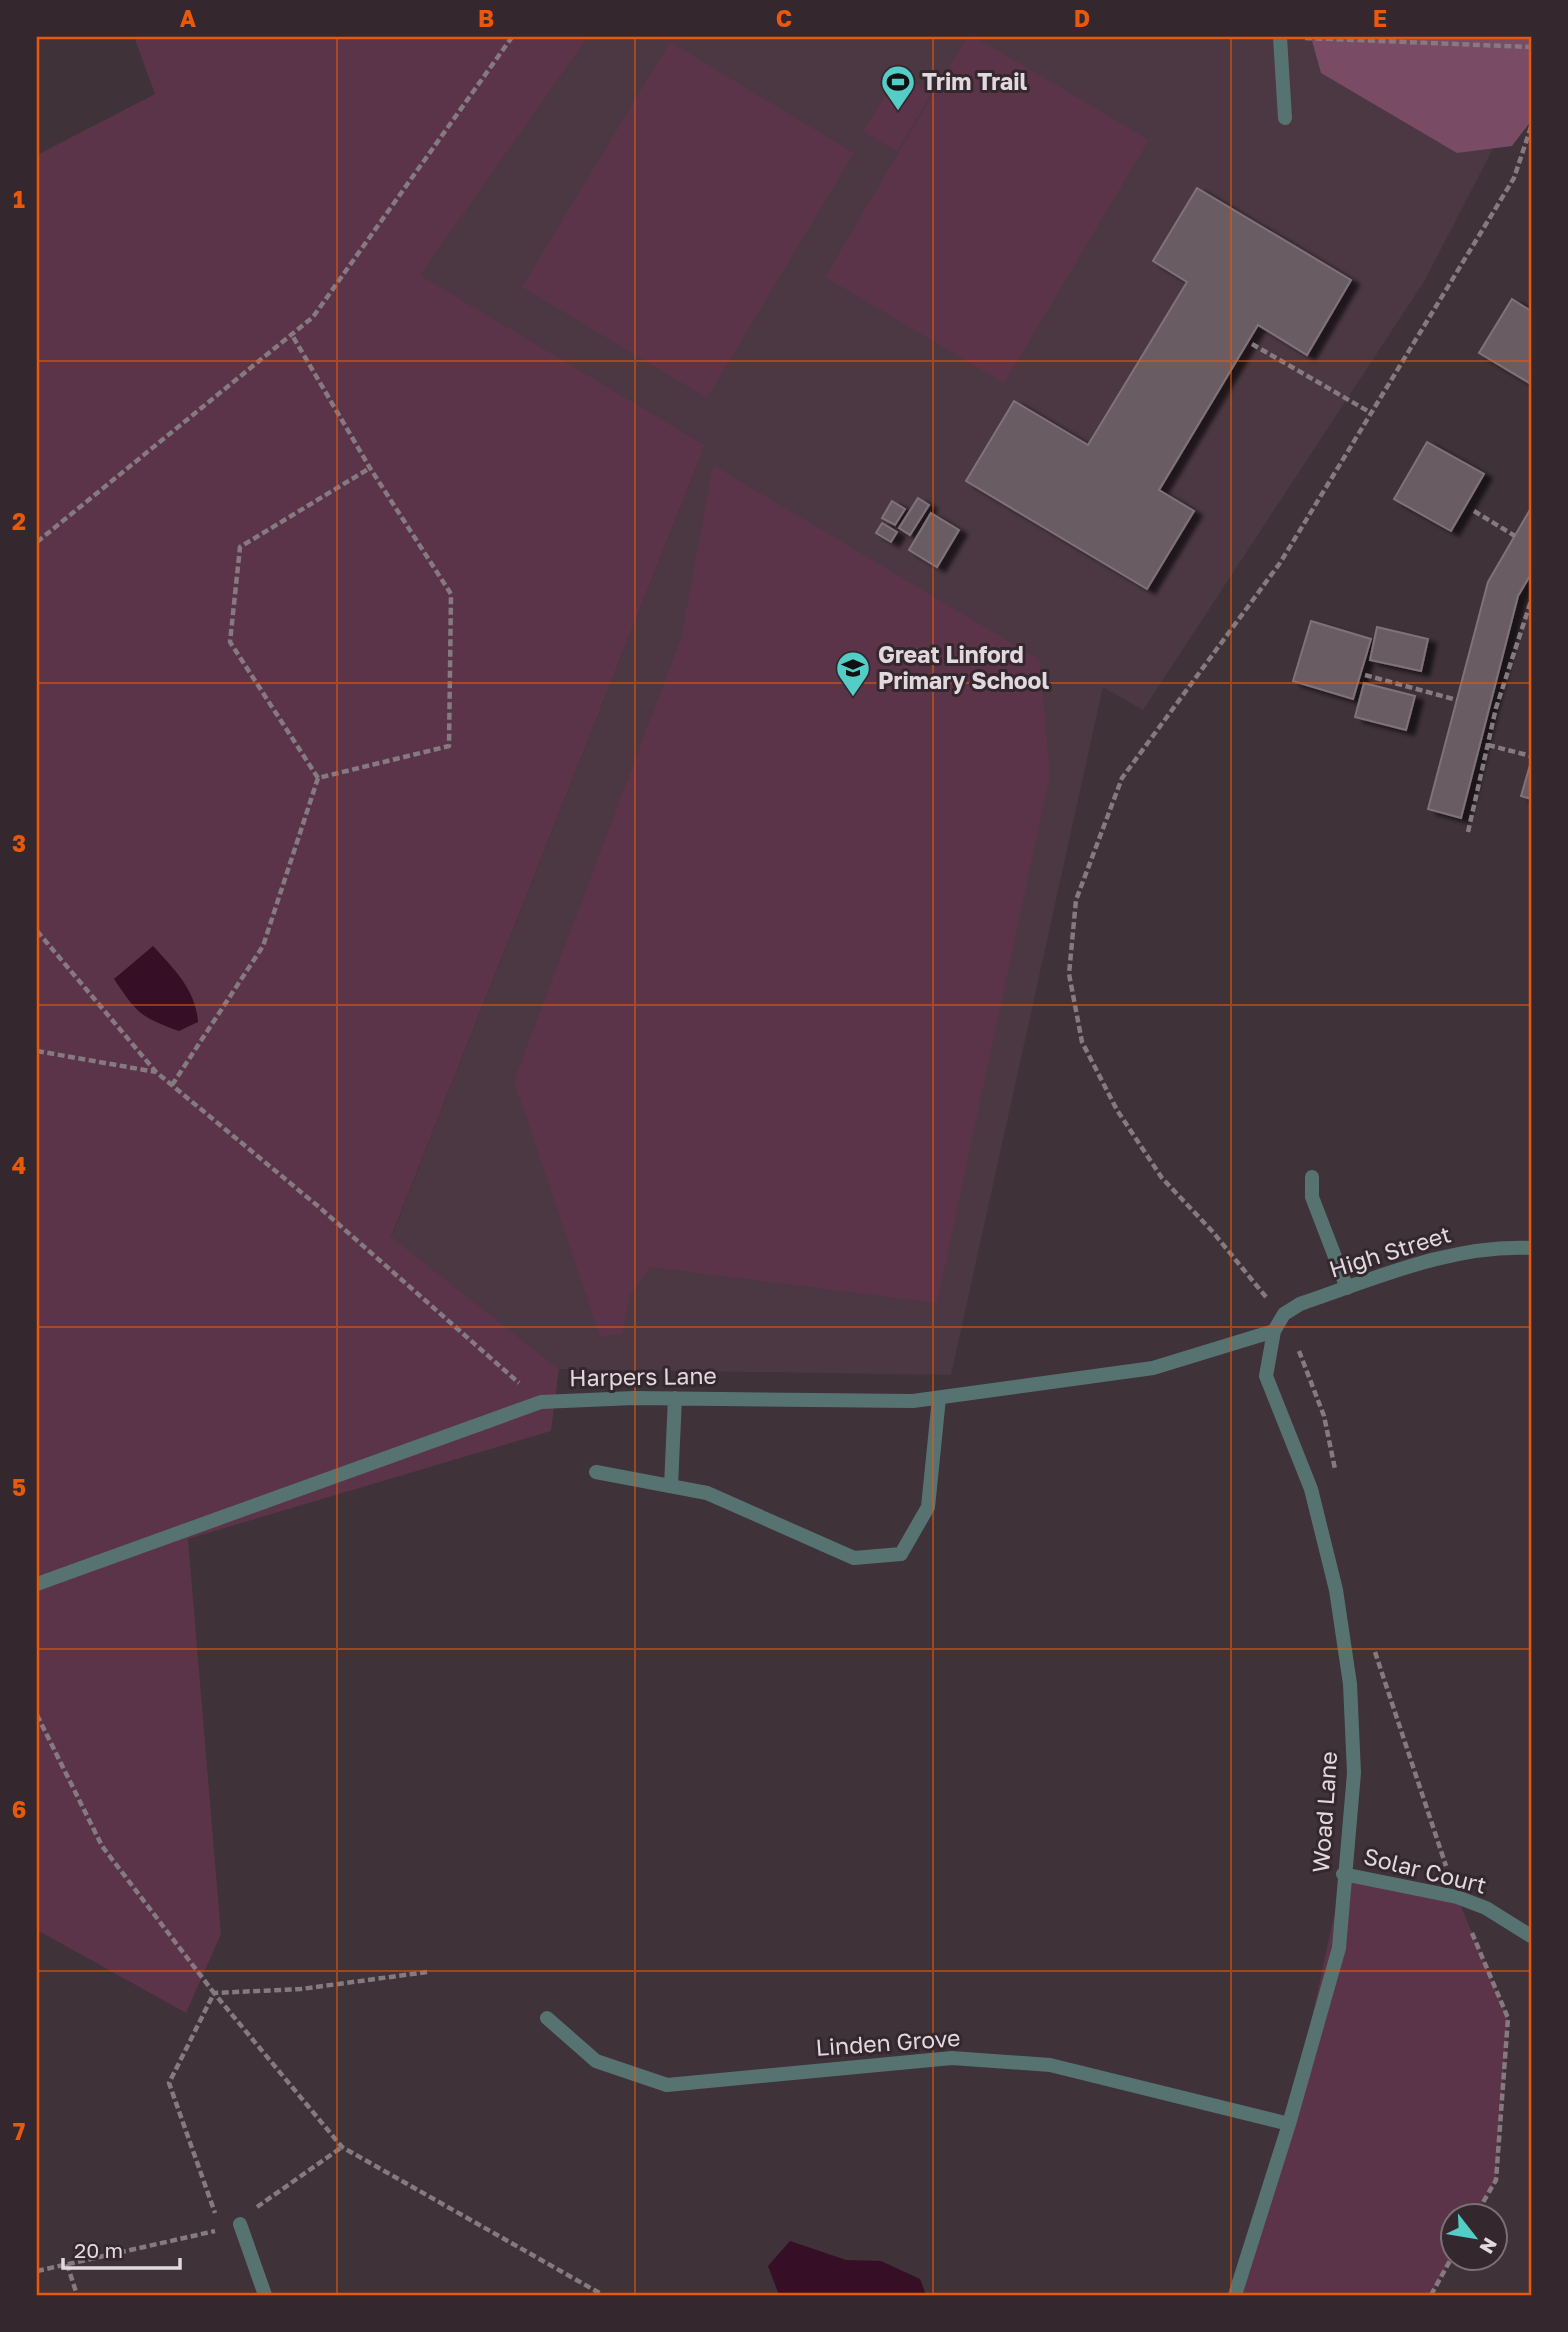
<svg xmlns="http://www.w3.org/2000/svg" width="1568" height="2332" font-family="'Golos Text',sans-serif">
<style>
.built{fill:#4b3842}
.green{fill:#5b344a}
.forest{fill:#7a4b65}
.water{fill:#360e26}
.building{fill:#6a5c63;stroke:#817279;stroke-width:2;filter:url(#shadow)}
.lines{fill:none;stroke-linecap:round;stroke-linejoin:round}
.path{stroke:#857a7f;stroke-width:4.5;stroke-dasharray:7 3.5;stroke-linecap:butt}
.lane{stroke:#577371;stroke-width:14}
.street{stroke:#577371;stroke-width:14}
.grid{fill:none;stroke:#e8590c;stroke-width:2;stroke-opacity:0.55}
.labels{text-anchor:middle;stroke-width:6;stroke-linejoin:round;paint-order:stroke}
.poi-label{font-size:23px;font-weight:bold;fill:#e2d9dd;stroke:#34282e;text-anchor:start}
.street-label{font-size:23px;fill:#e2d9dd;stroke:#34282e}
.neatline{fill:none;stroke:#e8590c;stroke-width:2.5}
.grid-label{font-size:23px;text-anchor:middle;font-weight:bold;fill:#e8590c}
</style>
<defs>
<filter id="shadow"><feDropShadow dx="8" dy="4.5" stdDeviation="2" flood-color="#0009"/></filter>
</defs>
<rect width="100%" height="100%" fill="#3f3238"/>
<!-- built -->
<path class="built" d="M588 37H1330L1530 77 1425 280 1143 710 1103 687 951 1375 559 1369 391 1238 705 445 419 275Z"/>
<!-- green -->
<path class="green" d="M134 37H588L420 275 705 445 391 1237 559 1369 551 1431 188 1539 221 1934 186 2013 37 1930V155L155 94Z
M967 37H975L1149 140 1004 383 825 277Z
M670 42 854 153 707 398 522 287Z
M899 73 932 93 897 151 863 131Z
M713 465 1040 660 1050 775 937 1303 650 1267 630 1295 622 1334 600 1337 514 1081 681 638Z
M1343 1874 1457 1897 1508 2018 1496 2180 1475 2216H1452V2257L1431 2295H1235L1289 2124Z"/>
<!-- forest -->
<path class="forest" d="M1311 37H1531V121L1512 146 1457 153 1321 73Z"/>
<!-- water -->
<path class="water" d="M153 946C174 969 196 990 198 1022L179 1031C140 1017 137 1013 114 979Z
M790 2241 846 2260 881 2261 920 2279 926 2295H779L768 2266Z"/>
<!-- building -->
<path class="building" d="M1197 188 1351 280 1307 355 1258 325 1159 490 1194 511 1147 589 966 481 1014 401 1088 445 1187 282 1153 261Z
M1512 299 1531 311V384L1479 353Z
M1427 442 1484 474 1451 531 1394 499Z
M918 498 929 505 910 535 899 528Z
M892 501 905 509 895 525 882 518Z
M1531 508V574L1518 596 1461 818 1428 809 1488 582Z
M931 513 959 530 937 567 909 550Z
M882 523 897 532 891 542 876 533Z
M1311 621 1371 639 1353 699 1293 681Z
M1377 627 1428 639 1421 671 1370 660Z
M1364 683 1415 696 1406 730 1355 717Z
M1530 765H1531V799L1521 796Z"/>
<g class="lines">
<!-- path -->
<path class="path" d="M1305 38 1531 47
M1252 344 1373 414
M1474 511 1515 536
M37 542 313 317 512 37
M1365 675 1457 700
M1488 745 1531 756
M318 778 230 642 240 547 370 468
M1468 832 1496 708 1531 601
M37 931 156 1072 319 1207 519 1383
M37 1051 156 1072
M172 1085 263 946 318 778 449 746 451 594 370 468 292 335
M1266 1297 1212 1231 1162 1178 1117 1110 1082 1042 1069 974 1076 900 1122 778 1280 563 1514 178 1531 127
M1299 1351 1324 1416 1335 1469
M1375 1652 1446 1866
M37 1715 102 1846 214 1993 169 2083 215 2213
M1472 1933 1508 2018 1496 2180 1475 2216
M427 1972 301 1989 214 1993 342 2147 603 2295
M257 2207 342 2147
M67 2264 77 2295
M37 2271 215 2231
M1431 2295 1452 2257"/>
<!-- lane -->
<path class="lane" d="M1280 37 1285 118
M1312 1177V1197L1347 1288"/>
<!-- street -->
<path class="street" d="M596 1472 707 1493 854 1558 901 1554 928 1507 939 1398
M671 1486 675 1398
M37 1584 541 1402 634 1398 913 1401 1153 1368 1274 1331
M1343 1874 1457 1897 1486 1908 1531 1936
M547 2018 596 2061 667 2085 952 2058 1050 2065 1289 2124
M240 2224 265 2295
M1235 2295 1289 2124 1339 1948 1354 1773 1350 1684 1336 1590 1311 1489 1266 1376 1274 1331 1284 1314 1300 1304C1374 1279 1452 1244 1531 1248"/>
</g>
<!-- grid -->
<path class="grid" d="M337 37V2295M635 37V2295M933 37V2295M1231 37V2295M37 361H1531M37 683H1531M37 1005H1531M37 1327H1531M37 1649H1531M37 1971H1531"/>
<!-- icons -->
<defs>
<g id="stadium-pin" transform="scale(1.75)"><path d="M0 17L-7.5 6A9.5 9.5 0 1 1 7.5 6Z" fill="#54cdc7" stroke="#34282e"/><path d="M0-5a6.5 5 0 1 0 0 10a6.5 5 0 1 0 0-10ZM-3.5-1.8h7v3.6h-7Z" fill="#111"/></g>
<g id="school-pin" transform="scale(1.75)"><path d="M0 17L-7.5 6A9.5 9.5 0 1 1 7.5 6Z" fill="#54cdc7" stroke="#34282e"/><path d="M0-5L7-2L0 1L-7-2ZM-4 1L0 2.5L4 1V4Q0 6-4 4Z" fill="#111"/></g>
</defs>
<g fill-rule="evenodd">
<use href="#stadium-pin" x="898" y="82"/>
<use href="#school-pin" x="853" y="668"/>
</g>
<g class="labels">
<!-- poi labels -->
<g class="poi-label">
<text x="922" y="90">Trim Trail</text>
<text x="878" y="663">Great Linford<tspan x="878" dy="26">Primary School</tspan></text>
</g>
<!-- street labels -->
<g class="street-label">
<text transform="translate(1390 1252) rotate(-17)" y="8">High Street</text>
<text transform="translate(643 1377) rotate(-1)" y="8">Harpers Lane</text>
<text transform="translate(1325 1812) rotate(-86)" y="8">Woad Lane</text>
<text transform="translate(1425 1871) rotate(14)" y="8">Solar Court</text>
<text transform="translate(888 2043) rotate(-4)" y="8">Linden Grove</text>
</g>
</g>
<!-- border -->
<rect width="1568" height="2332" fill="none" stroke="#34282e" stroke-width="77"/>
<!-- north arrow -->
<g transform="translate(1474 2237) rotate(121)"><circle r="33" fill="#34282e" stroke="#7a6f74" stroke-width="2"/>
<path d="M0-5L12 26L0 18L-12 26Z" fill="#54cdc7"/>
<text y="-10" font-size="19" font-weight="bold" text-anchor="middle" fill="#e2d9dd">N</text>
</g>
<!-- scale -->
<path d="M63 2258v10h117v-10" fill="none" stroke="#e2d9dd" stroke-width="3.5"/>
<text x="74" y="2258" font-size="21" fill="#e2d9dd" stroke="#34282e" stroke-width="5" paint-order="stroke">20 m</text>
<rect x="38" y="38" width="1492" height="2256" class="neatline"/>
<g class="grid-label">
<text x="188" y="27">A</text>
<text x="486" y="27">B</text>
<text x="784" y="27">C</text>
<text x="1082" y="27">D</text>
<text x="1380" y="27">E</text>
<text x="19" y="208">1</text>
<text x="19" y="530">2</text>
<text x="19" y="852">3</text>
<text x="19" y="1174">4</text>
<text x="19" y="1496">5</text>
<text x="19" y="1818">6</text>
<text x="19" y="2140">7</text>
</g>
</svg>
